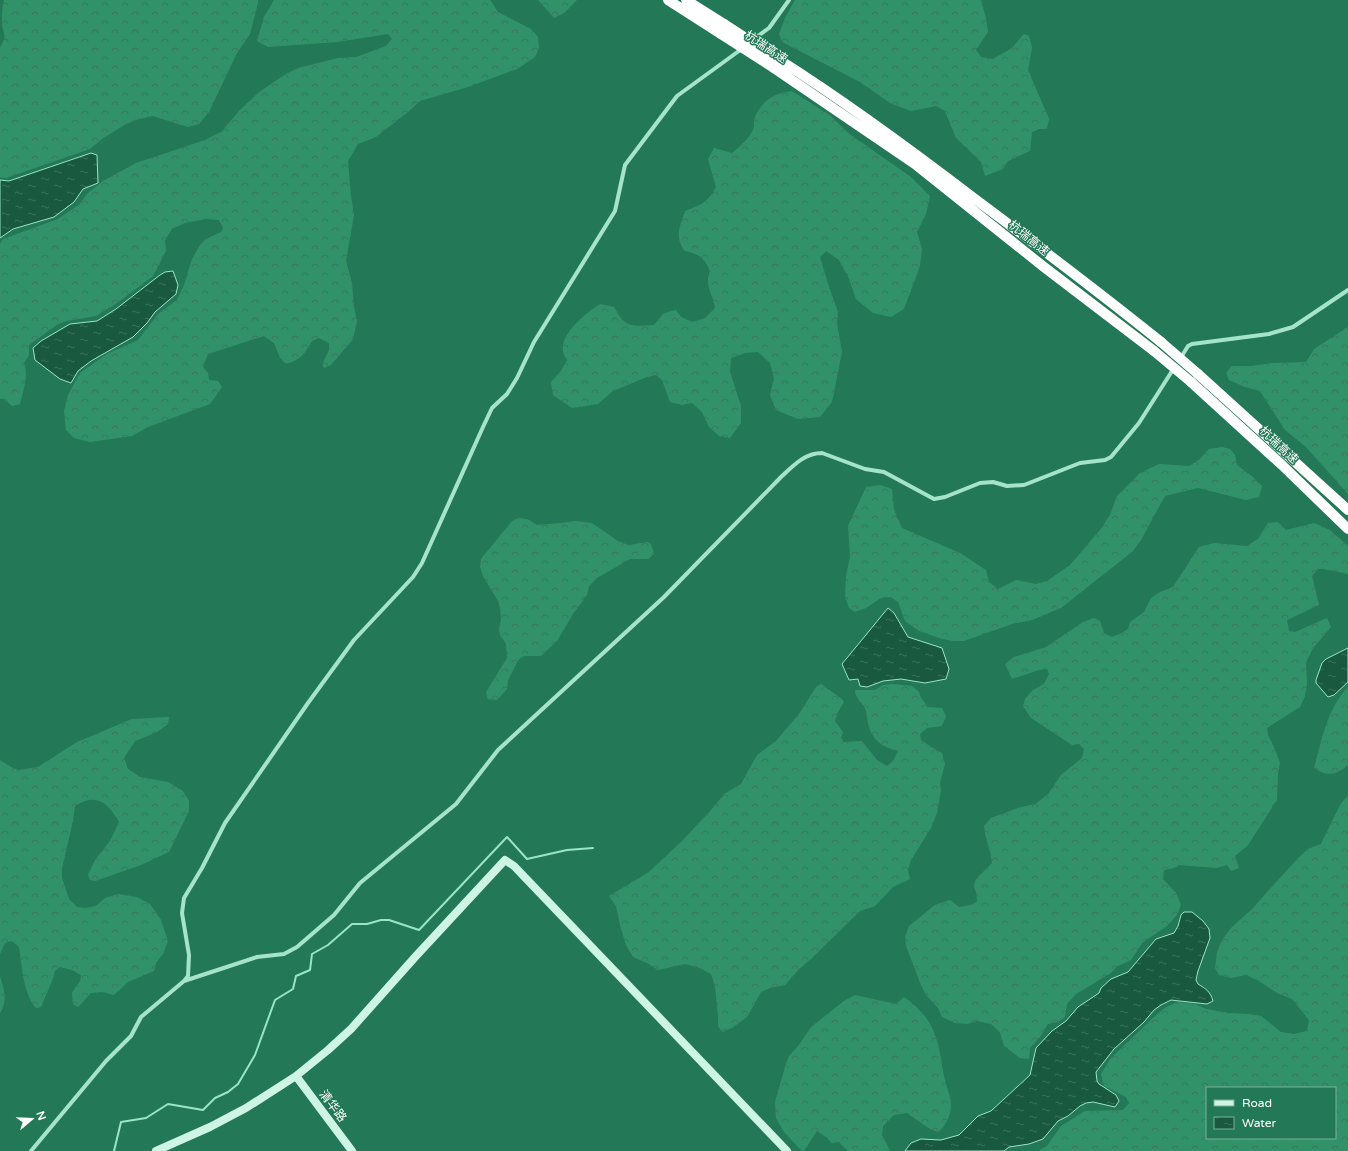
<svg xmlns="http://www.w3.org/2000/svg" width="1348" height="1151" font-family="'Varela Round','Noto Sans SC',sans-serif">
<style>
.forest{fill:url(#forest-crowns);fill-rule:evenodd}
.water{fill:url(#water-ripples);stroke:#99e5c5}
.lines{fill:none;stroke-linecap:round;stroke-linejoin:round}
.stream{stroke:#99e5c5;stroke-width:2}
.street{stroke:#a5e4ca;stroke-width:4}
.secondary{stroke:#cef4e5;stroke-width:8}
.highway{stroke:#fff;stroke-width:10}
.highway-bridge{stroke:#fff;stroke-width:10}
.labels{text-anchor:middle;stroke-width:3;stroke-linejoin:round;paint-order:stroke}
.street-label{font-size:12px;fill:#fff;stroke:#237957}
</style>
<defs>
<pattern id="forest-crowns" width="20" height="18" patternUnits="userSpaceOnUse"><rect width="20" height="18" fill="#31926a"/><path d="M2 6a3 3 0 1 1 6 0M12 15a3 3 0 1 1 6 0" fill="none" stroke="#3c765e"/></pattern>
<pattern id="water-ripples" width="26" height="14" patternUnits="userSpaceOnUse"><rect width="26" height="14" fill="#185940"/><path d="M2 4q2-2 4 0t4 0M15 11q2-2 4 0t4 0" fill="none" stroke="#3b725d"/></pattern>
</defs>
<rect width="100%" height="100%" fill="#237957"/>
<!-- forest -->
<path class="forest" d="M4 0H258V3L250 34 236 55 209 112 199 124 188 127 153 116 139 119 126 124 102 139 90 149 6 178 0 177V47C8 34 3 35 2 23 2 15 2 7 4 0Z
M274 0H490L498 12 531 29 538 37 539 48 535 57 517 69 468 87 420 101 408 112 376 137 358 144 348 161 351 196 354 215 346 261 352 283 354 307 357 321 353 339 331 365 324 368 322 365 329 350V343L319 338 312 341C305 354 300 360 286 364L280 358 274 343 264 336 208 354 203 367 208 373 209 380 218 381 222 387 210 404 148 427 132 436 90 442 74 438 66 430 64 411 68 395 80 373 107 354 138 340 158 314 177 300 184 285 192 259 200 245 206 239 221 232 223 228 219 220 206 219 185 223 172 229 165 240 166 251 153 276 117 303 96 316 67 321 58 324 29 345V355L24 363C29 376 23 391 20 404L12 406 4 399H0V244L3 239 58 219 80 204 87 194 103 181 136 163 205 140 221 132 240 110 258 93 284 75 298 68 338 58 356 57 386 46 392 39 388 34 337 42 268 47 257 41 264 17Z
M538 0H577L564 13 554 18Z
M795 0H981L986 18 988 32 976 50 981 57 993 59 1012 48 1024 34 1029 36 1032 48 1028 70 1049 119 1047 129H1039L1032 132 1030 151 1008 161 1003 169 985 176 981 162 956 138 945 111 936 106 911 111 890 103 860 82 782 42 779 34 785 18Z
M792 91 831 116 848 133 911 177 930 196 926 214 917 232 922 249 920 266 904 309 891 317 873 313 856 299 849 279 839 260 826 251 820 257 829 287 838 312 837 323 842 352 832 402 820 417 798 419 776 410 770 395 774 379 770 363 758 352 745 353 731 358 730 372 741 406V423L730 438 719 436 709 427 702 412 692 403 682 405 670 402 662 380 656 375 647 377 613 391 598 404 572 408 553 395 551 382 561 371 567 360C566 358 563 354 563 351 560 334 587 312 600 304L614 307C626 329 631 326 654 325L664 313 676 310 681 317 692 322 705 318 715 308C713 293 704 287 710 271 704 258 700 254 685 251 674 237 680 226 685 211 700 206 709 201 716 187L708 159 714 148 732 153C740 147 749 138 753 130 755 126 753 121 755 117 762 101 774 93 792 91Z
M1348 327V494L1306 447 1285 430 1260 391 1245 387 1229 380 1226 373 1232 366H1251L1272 363 1306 362 1314 349Z
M1222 447 1230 449 1235 455 1237 465 1253 477 1262 486 1259 497 1246 500 1198 488 1165 496 1141 540 1133 551 1061 608 1032 620 1012 624 964 641H953L939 638 919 631 905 621 898 602 891 597 881 598 866 608 855 612 849 608 845 597 846 576 850 556 848 526 866 487 880 485 892 489 894 510 902 528 960 553 986 570 989 582 998 589 1016 580 1036 584 1047 581 1070 565 1100 530 1110 515 1117 496 1140 473 1159 464 1189 466 1200 459 1209 449Z
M518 518 527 519 537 525 561 523 575 521 592 523 618 541 629 545 648 542 651 544 654 554 648 559H630L597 578 589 586 587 595 573 614 557 641 541 656H524L519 659 508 680 507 689 497 700 488 699 486 692 507 658 506 644 500 635 499 629 501 620 500 608 498 601 483 576 480 567 481 559 512 521Z
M1278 522 1286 530 1314 523 1330 530 1348 546V574L1324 569H1318L1312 576 1319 605 1287 620 1289 631 1295 632 1327 618 1331 627 1313 648 1306 662 1307 684 1305 696 1300 707 1267 728 1268 735 1274 747 1280 763 1278 773 1277 800 1248 845 1235 856 1239 868 1231 871 1227 865 1216 868 1179 865 1174 868 1164 870 1163 879 1176 893 1181 905 1177 915 1167 926 1142 943 1131 960 1116 967 1111 973 1076 994 1067 1004 1065 1017 1058 1022 1048 1024 1040 1037 1030 1048 1029 1059 1020 1058 1004 1046 1000 1032 991 1024 977 1021 967 1024 955 1023 942 1017 938 1008 926 995 921 985 906 946 905 937 909 926 935 905 950 900 959 907 971 905 977 902 976 892 974 887 975 881 980 875 992 863C991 850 985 839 984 826L991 818 1021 807 1035 804 1042 799 1048 794 1061 775 1082 758 1084 749 1079 744 1072 745 1031 718 1023 706 1025 699 1033 690 1044 684 1049 674 1047 669 1039 670 1012 679 1005 664 1014 657 1046 647 1083 622 1094 618 1100 621 1104 633 1112 637 1122 633 1128 629 1130 622 1144 612 1151 598 1160 592 1173 587 1199 547 1214 543 1247 546 1258 539 1268 523Z
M821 684 842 699 844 702 838 712 835 721 843 732 841 738 844 742 862 741 877 760 887 766 893 761 897 753V751C882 747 872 740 868 724 867 719 867 713 865 708 862 701 855 700 855 690H875L883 685 892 684 912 686 919 692 921 698 928 707 942 708 946 716 942 726 927 728 920 734 921 740 931 747 942 753 945 764 940 783 941 790 937 813 931 828 911 860 908 870 910 879 893 887 875 906 860 911 813 957 799 969 785 985 770 988 761 992 747 1017 732 1028 722 1032 718 1026V1016L715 986 711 974 700 968 685 964 658 970 647 963 633 957 626 945 620 925 616 906 609 896 649 872 683 840 712 809 724 794 741 784 757 755 776 741 799 714 816 687Z
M1348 687V765C1337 775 1326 777 1314 768 1322 740 1327 709 1348 687Z
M169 717 168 724 157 732 135 741 124 758 128 769 140 777 168 782 183 791 189 801V811L169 852 141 865 95 881 90 880 88 875 95 860 110 841 119 822C108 803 97 792 75 806L73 821 62 868V878L69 899 77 907 85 908 96 906 105 898 118 894 137 897 150 904 161 920 168 941 163 954 156 963 154 971 128 982 114 995 102 992 91 993 78 1007 73 1004 72 993 80 981 81 975 72 970 60 967 55 971 52 981 41 1007 36 1008C23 993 22 966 19 947L12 941 5 943 0 954V760L11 767 19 770 38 767 77 742 132 719Z
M1348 795V1151H1038L1047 1146 1061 1126 1085 1111 1123 1110 1129 1103 1126 1097 1104 1086 1101 1074 1111 1058 1155 1016 1166 1007 1178 1002 1195 1004 1206 1009 1228 1013 1248 1014 1261 1016 1281 1032 1294 1034 1307 1031 1309 1020 1292 999 1277 993 1259 981 1246 975 1231 978 1219 975 1215 968 1217 952 1222 940 1231 928 1252 909 1298 858 1308 849 1321 844 1340 805ZM1207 1088H1335V1138H1207Z
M0 976C4 990 8 1001 0 1013Z
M855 995 896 1004 904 997C914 1004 924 1013 930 1024 940 1041 941 1062 945 1081 947 1088 951 1097 951 1105 951 1115 946 1126 938 1132L930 1129 907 1113 894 1115 883 1126 882 1135 890 1151H848L839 1142 832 1143 826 1137 817 1131 804 1151H802L784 1132 776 1118 775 1102 785 1067 789 1056 799 1045 811 1027 844 1001Z"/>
<!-- water -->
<path class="water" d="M91 153 97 155 98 183 83 189 74 202 54 217 13 229 0 238V180L9 181Z
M173 271 178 285 176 294 155 312 147 323 133 337 91 361 78 371 71 383 60 379 35 360 33 348 41 341 70 324 97 321 116 309 160 275 165 272Z
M888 608 894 613 908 637 942 648 949 669 946 679 925 683 901 679 883 681 867 687 860 686 858 679 849 680 842 664Z
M1348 648V682L1334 695 1328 697 1316 683V680L1322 663 1326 659Z
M1184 912H1192L1203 921 1209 929 1210 938 1198 971 1196 980 1198 984C1206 989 1210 991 1213 1001L1207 1004 1171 1000 1161 1005 1154 1010 1144 1022 1114 1049 1096 1072 1097 1081 1099 1084 1116 1095 1119 1101 1115 1107 1093 1102 1086 1103 1080 1106 1068 1116 1058 1121 1043 1139 1029 1144 1009 1147 1004 1151H905L911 1143 921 1139 941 1140 959 1135 978 1116 991 1111 1030 1075 1036 1048 1052 1031 1066 1021 1078 1007 1099 993 1101 988 1111 979 1128 972 1156 939 1174 933 1178 926 1181 915Z"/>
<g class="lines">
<!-- stream -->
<path class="stream" d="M114 1151 121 1122 146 1118 168 1104 203 1110 215 1098 228 1092 238 1084 255 1055 275 1000 293 989 296 976 310 970 312 954 328 945 352 924H367L381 920H389L419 930 507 837 527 859 567 850 593 848"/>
<!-- street -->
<path class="street" d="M751 41 769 28 789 0
M1180 359 1188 346 1192 344 1269 334 1293 327 1348 290
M184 981 257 957 284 954 297 947 334 915 360 883 456 804 498 750 664 597 782 476C794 465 805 453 822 453L865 469 884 472 934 499 945 497 980 483 993 482 1007 486 1024 485 1080 463 1105 460 1111 457 1139 423 1174 368
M31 1151 106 1061 131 1036 141 1017 184 981 188 976 189 955 182 913 184 898 202 868 225 823 308 703 354 640 413 577 422 563 483 427 492 408 507 394 517 378 534 342 615 211 625 165 677 96 743 48"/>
<!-- secondary -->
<path class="secondary" d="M296 1076 352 1151
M156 1151 210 1127 246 1108 296 1076 328 1050 351 1029 416 956 505 860 514 866 787 1151"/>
<!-- highway -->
<path class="highway" d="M668 0 721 34
M686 0 724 24
M778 59C846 102 911 150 975 199 1038 246 1100 293 1161 342
M774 68 915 164 1044 267 1154 351
M1198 374 1348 510
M1191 382 1282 465 1348 529"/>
<!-- highway-bridge -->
<path class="highway-bridge" d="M724 24 778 59
M721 34 774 68
M1161 342 1198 374
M1154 351 1191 382"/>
</g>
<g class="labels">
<!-- street labels -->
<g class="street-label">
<text transform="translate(766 47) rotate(33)" y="4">杭瑞高速</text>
<text transform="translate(1029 238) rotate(39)" y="4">杭瑞高速</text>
<text transform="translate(1279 445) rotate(43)" y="4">杭瑞高速</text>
<text transform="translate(333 1106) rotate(53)" y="4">清华路</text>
</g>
</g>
<!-- legend -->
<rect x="1206" y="1087" width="130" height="52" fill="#237957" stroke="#7baf9a"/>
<rect x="1214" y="1100" width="20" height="6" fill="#cef4e5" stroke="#7baf9a"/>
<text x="1242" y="1107" font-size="12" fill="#ffffff">Road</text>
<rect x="1214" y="1117" width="20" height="12" fill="url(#water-ripples)" stroke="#7baf9a"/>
<text x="1242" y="1127" font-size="12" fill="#ffffff">Water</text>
<!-- north arrow -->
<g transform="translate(32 1119) rotate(71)" stroke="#237957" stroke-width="3" paint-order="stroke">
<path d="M0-3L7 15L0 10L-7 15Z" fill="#ffffff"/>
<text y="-6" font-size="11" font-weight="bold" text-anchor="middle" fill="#ffffff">N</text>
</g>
</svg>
